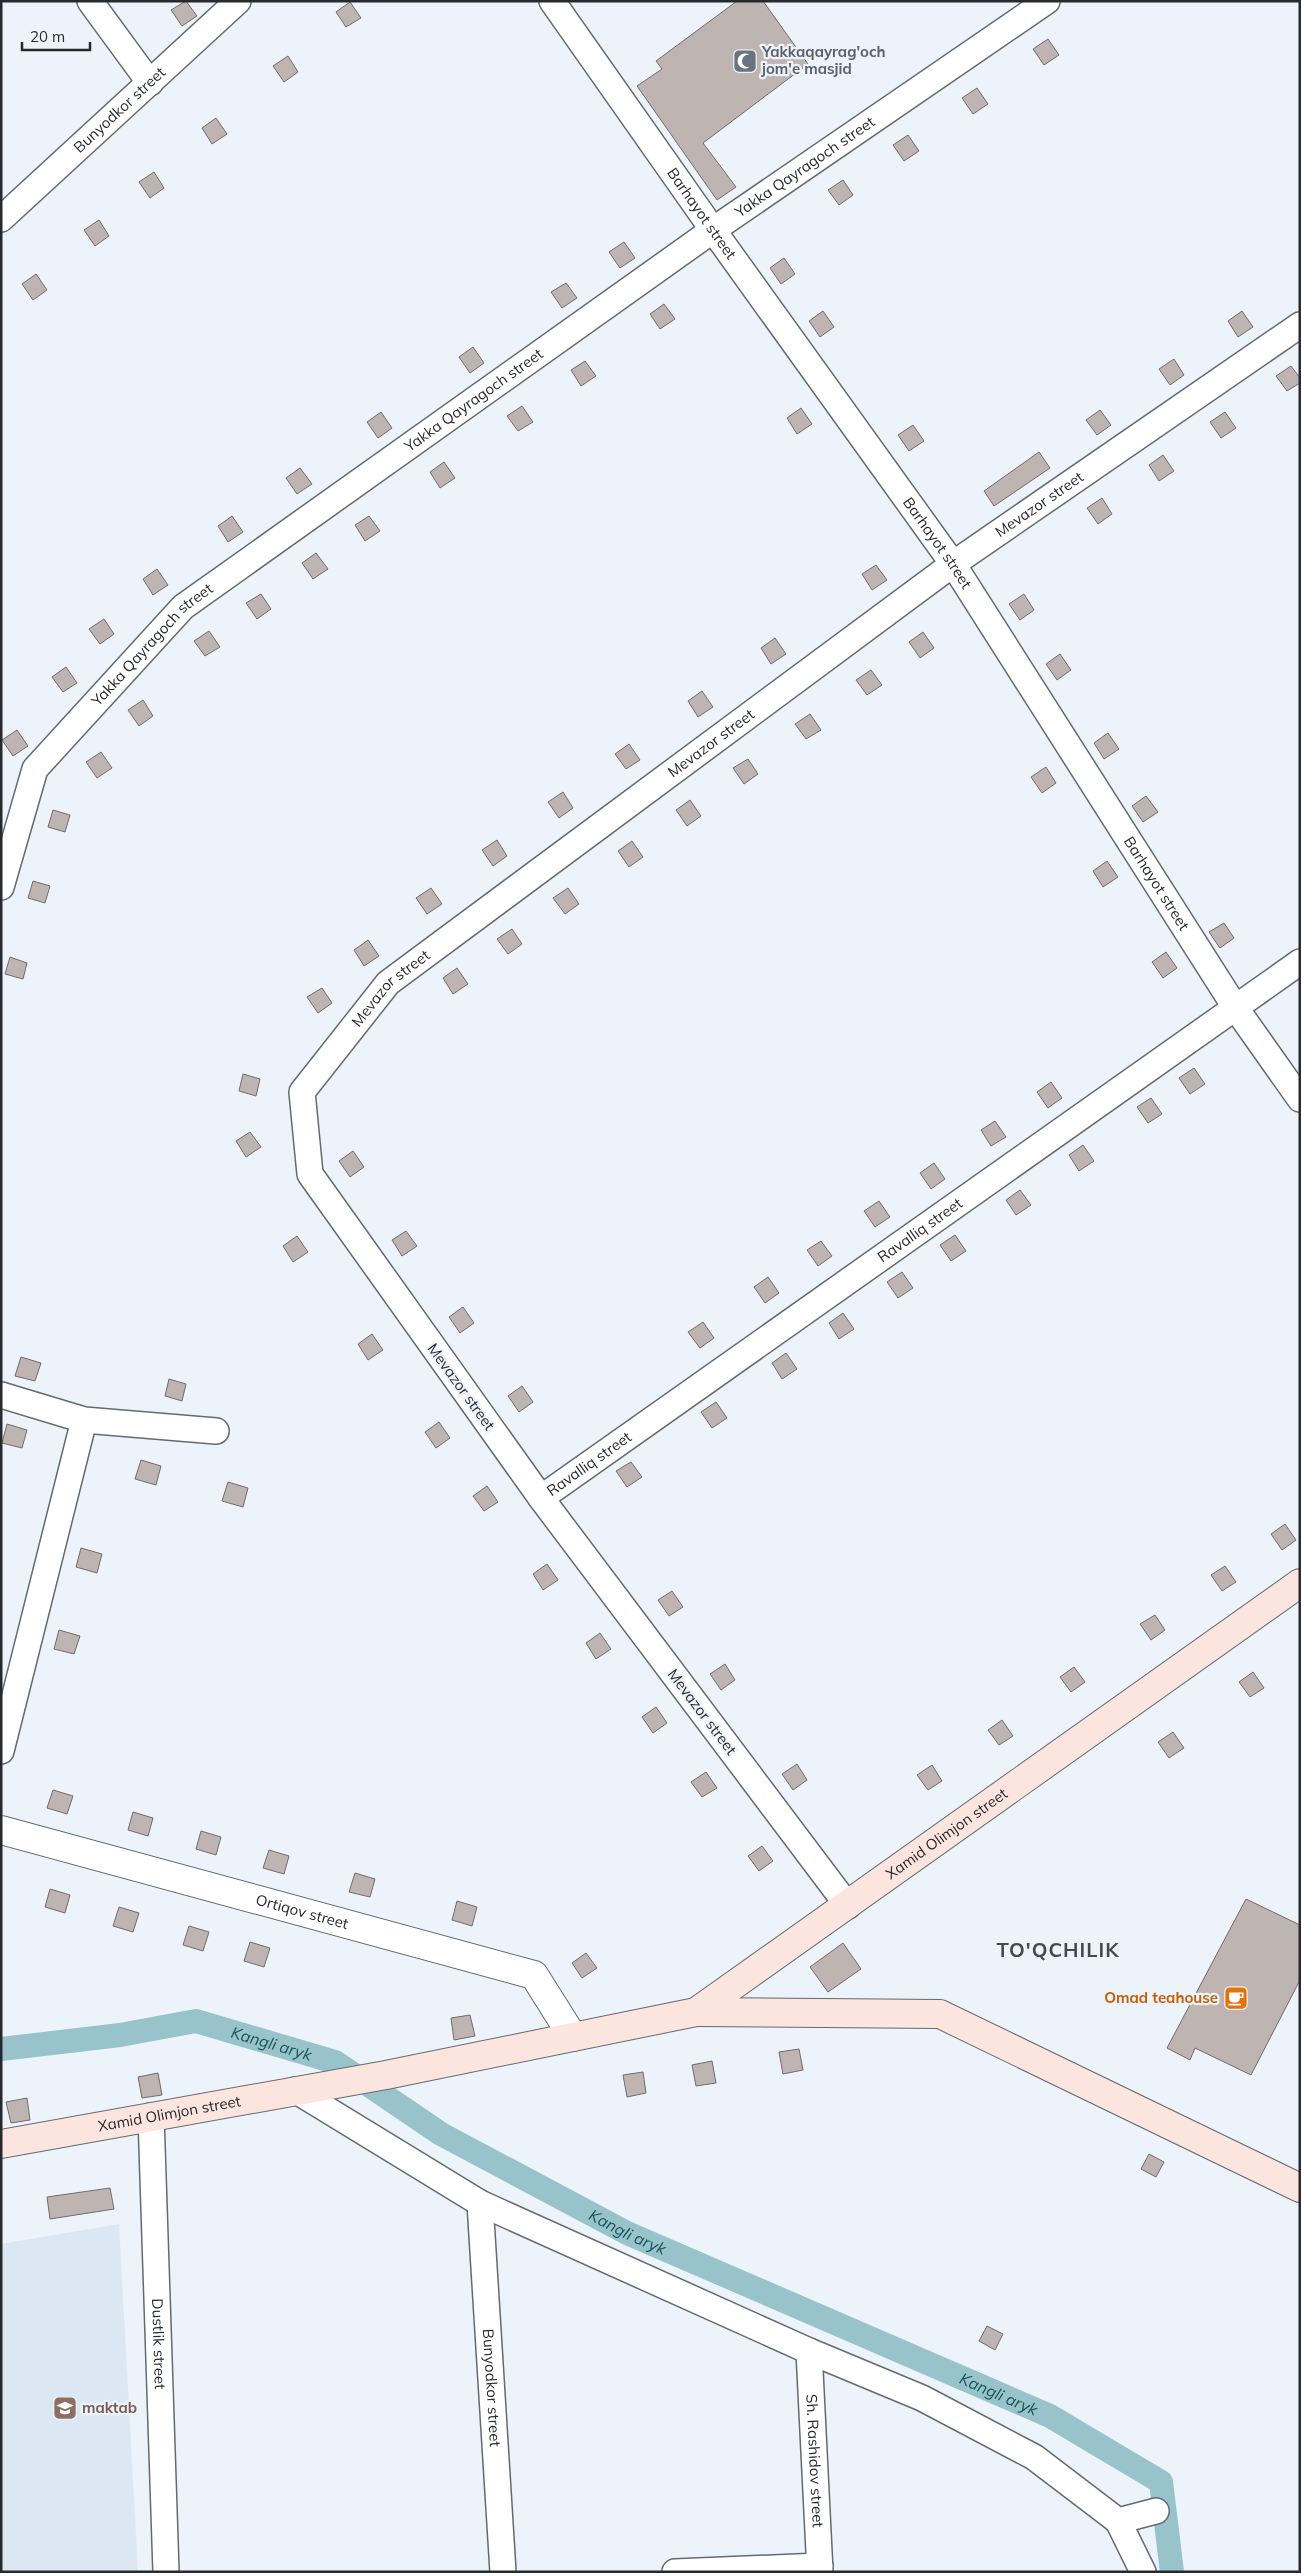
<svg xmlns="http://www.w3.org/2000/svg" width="1301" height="2573" font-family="Mulish,sans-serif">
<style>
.built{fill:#dbe8f4}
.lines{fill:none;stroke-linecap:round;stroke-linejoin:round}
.canal{stroke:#98c3ca;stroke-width:24}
.building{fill:#beb4b2;stroke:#746b69}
.minor-casing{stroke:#646a6f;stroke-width:28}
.tertiary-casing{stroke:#646a6f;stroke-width:30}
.secondary-casing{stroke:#646a6f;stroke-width:30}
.minor{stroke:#fff;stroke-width:25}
.tertiary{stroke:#fff;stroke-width:28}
.secondary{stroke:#fce4df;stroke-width:28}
.labels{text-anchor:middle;stroke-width:4.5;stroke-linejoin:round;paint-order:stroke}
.worship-label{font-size:15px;font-weight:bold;fill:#5b616d;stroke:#ecf3fa;text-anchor:start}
.street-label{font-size:15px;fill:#272a2c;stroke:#ecf3fa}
.food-label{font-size:15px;font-weight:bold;fill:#c56008;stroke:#ecf3fa;text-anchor:end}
.education-label{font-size:15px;font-weight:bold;fill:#785e54;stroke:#ecf3fa;text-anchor:start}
.water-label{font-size:16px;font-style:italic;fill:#16535b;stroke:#ecf3fa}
.district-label{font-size:20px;font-weight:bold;letter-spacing:1px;fill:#44494e;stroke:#ecf3fa}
</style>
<rect width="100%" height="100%" fill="#ecf3fa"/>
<!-- built -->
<path class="built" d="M119 2224 138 2572H1V2244Z"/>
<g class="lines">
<!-- canal -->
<path class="canal" id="s1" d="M1 2049 120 2035 196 2021 335 2062 441 2134 627 2233 1050 2416 1161 2482 1172 2572"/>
</g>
<!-- building -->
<path class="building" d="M186 1 197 16 182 26 171 10Z
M737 1H763L808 64 703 143 736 187 717 200 637 86 662 69 656 61Z
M350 2 361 18 346 27 336 12Z
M1048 39 1059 55 1044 65 1033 49Z
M288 56 298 72 284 82 273 66Z
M977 88 988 104 973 114 962 98Z
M216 118 227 134 212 144 202 128Z
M908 135 919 151 904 161 893 145Z
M154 172 164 188 150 198 139 182Z
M843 180 853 195 839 205 828 190Z
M99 220 109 236 95 246 84 230Z
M624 242 635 258 620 268 609 252Z
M784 258 795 274 781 284 770 268Z
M36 274 47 290 33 300 22 284Z
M566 283 577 298 562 308 551 292Z
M664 304 675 319 660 329 650 314Z
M823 311 834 327 820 337 809 321Z
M1242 311 1253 327 1238 337 1228 321Z
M473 347 484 363 470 373 459 357Z
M1174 359 1184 375 1170 385 1159 369Z
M585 361 596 376 581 386 571 370Z
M1291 366 1300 378V383L1287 391 1276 376Z
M522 406 533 422 518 431 507 416Z
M801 408 812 424 797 434 787 418Z
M1100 410 1111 425 1097 435 1086 420Z
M381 412 392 428 378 438 367 422Z
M1225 412 1236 428 1221 438 1210 422Z
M913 425 924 441 909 451 898 435Z
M1039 452 1050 468 994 506 984 491Z
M1163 455 1174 471 1159 481 1149 465Z
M444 462 455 478 440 488 430 472Z
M300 468 312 484 297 494 286 478Z
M1102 498 1112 514 1098 524 1087 508Z
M232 516 243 532 228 542 218 526Z
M369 516 380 531 365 541 355 525Z
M316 553 328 569 313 579 302 563Z
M876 565 887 580 872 590 862 574Z
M157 569 168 585 153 595 143 579Z
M261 594 271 609 257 619 246 603Z
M1024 594 1034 610 1020 620 1009 604Z
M104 619 114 634 100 644 89 629Z
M209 631 220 647 205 656 194 641Z
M923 632 934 648 920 658 909 642Z
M775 638 786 654 771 664 761 648Z
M1060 654 1071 670 1057 680 1046 664Z
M66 667 77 683 63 692 52 677Z
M871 670 882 685 867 695 856 680Z
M702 691 713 707 698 717 688 701Z
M143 700 153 716 139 726 128 710Z
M810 714 821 730 806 739 795 724Z
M17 730 28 746 13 756 2 740Z
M1108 733 1119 749 1104 759 1094 743Z
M629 744 640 760 626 769 615 754Z
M101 752 112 768 97 778 86 762Z
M748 759 758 774 744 784 733 768Z
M1046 767 1056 783 1042 793 1031 777Z
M563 792 573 808 559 818 548 802Z
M1146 796 1158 812 1143 822 1132 806Z
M690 800 701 816 687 826 676 810Z
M53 810 70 815 65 832 48 827Z
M497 840 507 856 493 866 482 850Z
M632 841 643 857 629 867 618 851Z
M1107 861 1118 877 1103 887 1093 871Z
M33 881 50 886 45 903 28 898Z
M431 888 442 904 427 914 416 898Z
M568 888 579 904 565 914 553 898Z
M1224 923 1234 938 1220 948 1209 932Z
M512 929 522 944 508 954 497 939Z
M368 940 379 956 364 966 354 950Z
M1166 952 1177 968 1163 978 1152 962Z
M10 957 27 963 23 979 5 974Z
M457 968 468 984 453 994 443 978Z
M322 988 332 1003 318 1013 307 997Z
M1194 1068 1205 1084 1190 1094 1179 1078Z
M243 1074 260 1079 256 1096 239 1091Z
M1051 1082 1062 1098 1048 1108 1037 1092Z
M1151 1098 1162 1114 1148 1123 1137 1107Z
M995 1121 1006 1137 991 1146 981 1130Z
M250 1132 261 1147 246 1157 236 1141Z
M1083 1145 1094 1161 1079 1171 1069 1155Z
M353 1151 364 1167 350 1177 339 1161Z
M934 1163 945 1179 931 1189 920 1173Z
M1020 1190 1031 1205 1016 1215 1006 1200Z
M879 1201 890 1217 875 1227 864 1211Z
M406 1231 417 1246 402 1256 392 1240Z
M955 1235 966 1251 951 1261 940 1245Z
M297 1236 308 1252 293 1262 283 1246Z
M821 1241 832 1256 818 1266 807 1250Z
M902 1272 913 1288 898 1298 887 1282Z
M768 1277 779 1293 765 1303 754 1287Z
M463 1307 474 1323 460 1333 449 1317Z
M843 1313 854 1329 839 1339 829 1323Z
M703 1322 714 1338 700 1348 688 1332Z
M372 1334 383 1350 368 1360 358 1344Z
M786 1353 797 1369 782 1379 772 1363Z
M21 1357 41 1363 35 1381 15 1376Z
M169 1379 186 1384 182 1401 165 1396Z
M522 1386 533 1402 519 1412 508 1396Z
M716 1402 727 1418 712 1428 701 1412Z
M439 1422 450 1438 436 1448 425 1432Z
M7 1424 27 1430 22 1448 2 1443Z
M141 1460 161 1466 156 1485 135 1479Z
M631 1462 642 1477 627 1487 616 1471Z
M228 1482 248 1488 243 1507 222 1501Z
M487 1486 498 1502 484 1511 473 1496Z
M1285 1524 1296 1540 1282 1550 1271 1534Z
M81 1548 102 1554 97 1573 76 1567Z
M547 1564 558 1580 543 1590 533 1574Z
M1225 1566 1236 1582 1222 1591 1211 1575Z
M672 1591 683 1607 669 1616 658 1600Z
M1155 1615 1165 1630 1151 1640 1140 1624Z
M59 1630 80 1636 74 1654 54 1649Z
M600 1633 611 1649 596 1659 586 1643Z
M725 1664 735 1680 721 1690 710 1674Z
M1074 1667 1085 1682 1071 1692 1060 1677Z
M1253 1672 1264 1688 1250 1697 1239 1682Z
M656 1707 667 1723 653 1733 642 1717Z
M1002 1720 1013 1736 999 1745 988 1730Z
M1173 1732 1184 1748 1169 1758 1158 1742Z
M797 1764 807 1780 793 1790 782 1774Z
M932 1765 942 1781 928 1790 917 1775Z
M706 1772 717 1788 702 1797 691 1782Z
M53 1790 73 1796 67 1814 47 1808Z
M133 1812 153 1818 148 1836 128 1830Z
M201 1831 221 1837 216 1855 196 1849Z
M762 1846 773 1861 759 1871 748 1856Z
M269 1850 289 1856 284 1874 263 1868Z
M355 1873 375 1879 370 1897 349 1892Z
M50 1889 70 1895 65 1913 45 1907Z
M1246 1899 1300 1925V1980L1251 2075 1195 2048 1190 2060 1167 2048Z
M457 1901 477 1907 472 1926 452 1920Z
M119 1907 139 1913 133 1932 113 1926Z
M189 1926 209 1932 203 1951 183 1945Z
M250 1942 270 1948 264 1967 244 1961Z
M843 1943 861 1969 828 1992 810 1967Z
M586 1953 597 1968 582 1978 572 1963Z
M470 2015 475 2036 454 2040 451 2018Z
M799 2049 803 2070 783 2074 779 2052Z
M712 2061 716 2083 696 2086 692 2065Z
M643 2072 646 2093 627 2097 623 2075Z
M158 2073 162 2095 142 2098 138 2077Z
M27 2098 30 2120 11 2123 6 2102Z
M1149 2154 1164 2162 1156 2177 1141 2169Z
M110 2188 114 2209 50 2219 47 2197Z
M987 2326 1003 2334 995 2350 979 2341Z"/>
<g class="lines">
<!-- minor casing -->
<g class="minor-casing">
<g id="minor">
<path d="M90 1 150 83"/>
<path id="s2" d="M552 1 713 230 953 564 1235 1007 1300 1099"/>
<path id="s3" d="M1 219 238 1"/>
<path id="s4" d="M1 887 35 769 183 607 713 230 1047 1"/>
<path d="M1 1395 84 1420 216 1431"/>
<path id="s5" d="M541 1498 1300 962"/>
<path d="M1 1751 84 1420"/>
<path id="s6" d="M848 1906 541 1498 310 1174 302 1092 388 983 953 564 1300 325"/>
<path d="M295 2090 480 2203 809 2351 922 2398 1034 2457 1118 2521 1156 2511"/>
<path id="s7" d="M151 2116 166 2572"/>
<path id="s8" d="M480 2203 503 2572"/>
<path id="s9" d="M809 2351 820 2572"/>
<path d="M1118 2521 1143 2572"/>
<path d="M675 2572 820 2566"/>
</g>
</g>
<!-- tertiary casing -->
<g class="tertiary-casing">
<g id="tertiary">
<path id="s10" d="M1 1830 534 1975 573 2037"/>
</g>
</g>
<!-- secondary casing -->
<g class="secondary-casing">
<g id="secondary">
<path d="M696 2012 940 2014 1300 2188"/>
<path id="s11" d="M1 2144 386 2075 696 2012 1300 1583"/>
</g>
</g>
<!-- minor -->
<use href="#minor" class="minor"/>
<!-- tertiary -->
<use href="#tertiary" class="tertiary"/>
<!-- secondary -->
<use href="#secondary" class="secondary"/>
</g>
<!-- icons -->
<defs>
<g id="mosque-square" transform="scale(1.25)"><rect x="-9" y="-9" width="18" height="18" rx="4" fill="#6b7280" stroke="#ecf3fa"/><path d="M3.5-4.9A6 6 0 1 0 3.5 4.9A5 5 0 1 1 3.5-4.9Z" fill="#fff"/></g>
<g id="cafe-square" transform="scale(1.25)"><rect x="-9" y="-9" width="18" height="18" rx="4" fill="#e8710a" stroke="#ecf3fa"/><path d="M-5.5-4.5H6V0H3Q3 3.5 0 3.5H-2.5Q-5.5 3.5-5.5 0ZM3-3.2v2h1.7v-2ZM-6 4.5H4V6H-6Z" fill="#fff"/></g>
<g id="school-square" transform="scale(1.25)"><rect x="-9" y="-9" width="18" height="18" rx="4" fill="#8d6e63" stroke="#ecf3fa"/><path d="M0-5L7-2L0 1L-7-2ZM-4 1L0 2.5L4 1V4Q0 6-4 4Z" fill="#fff"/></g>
</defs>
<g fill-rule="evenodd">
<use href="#mosque-square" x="745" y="61"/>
<use href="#cafe-square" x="1236" y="1998"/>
<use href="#school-square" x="65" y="2408"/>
</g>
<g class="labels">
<!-- worship labels -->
<g class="worship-label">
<text x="762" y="57">Yakkaqayrag'och<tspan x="762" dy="17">jom'e masjid</tspan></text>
</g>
<!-- street labels -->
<g class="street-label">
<text dy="5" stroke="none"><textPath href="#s3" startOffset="161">Bunyodkor street</textPath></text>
<text dy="5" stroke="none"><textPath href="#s4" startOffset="1104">Yakka Qayragoch street</textPath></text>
<text dy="5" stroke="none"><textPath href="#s2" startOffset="260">Barhayot street</textPath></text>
<text dy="5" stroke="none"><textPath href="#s4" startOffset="699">Yakka Qayragoch street</textPath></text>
<text dy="5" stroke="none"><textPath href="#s6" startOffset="1938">Mevazor street</textPath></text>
<text dy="5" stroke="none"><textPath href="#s2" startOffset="665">Barhayot street</textPath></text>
<text dy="5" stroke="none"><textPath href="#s4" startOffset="294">Yakka Qayragoch street</textPath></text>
<text dy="5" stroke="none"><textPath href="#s6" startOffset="1532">Mevazor street</textPath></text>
<text dy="5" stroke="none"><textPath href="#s2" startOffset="1070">Barhayot street</textPath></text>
<text dy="5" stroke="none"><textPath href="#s6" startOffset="1128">Mevazor street</textPath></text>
<text dy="5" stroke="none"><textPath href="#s5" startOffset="464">Ravalliq street</textPath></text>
<text transform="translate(461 1387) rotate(54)" y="5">Mevazor street</text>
<text dy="5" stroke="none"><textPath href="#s5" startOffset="59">Ravalliq street</textPath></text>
<text transform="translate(702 1712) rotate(53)" y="5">Mevazor street</text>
<text dy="5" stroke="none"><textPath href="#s11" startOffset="1015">Xamid Olimjon street</textPath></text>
<text dy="5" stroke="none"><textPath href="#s10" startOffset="312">Ortiqov street</textPath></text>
<text dy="5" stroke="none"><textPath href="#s11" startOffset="171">Xamid Olimjon street</textPath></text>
<text dy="5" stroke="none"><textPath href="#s7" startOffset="228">Dustlik street</textPath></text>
<text dy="5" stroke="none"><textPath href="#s8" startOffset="185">Bunyodkor street</textPath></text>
<text dy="5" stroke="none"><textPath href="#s9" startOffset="110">Sh. Rashidov street</textPath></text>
</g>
<!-- food labels -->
<g class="food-label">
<text x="1218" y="2003">Omad teahouse</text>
</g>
<!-- education labels -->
<g class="education-label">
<text x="82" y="2413">maktab</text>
</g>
<!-- water labels -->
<g class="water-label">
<text dy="6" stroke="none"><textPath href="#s1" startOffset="276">Kangli aryk</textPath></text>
<text dy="6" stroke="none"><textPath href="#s1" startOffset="681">Kangli aryk</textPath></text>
<text dy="6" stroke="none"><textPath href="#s1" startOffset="1086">Kangli aryk</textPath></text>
</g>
<!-- district labels -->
<g class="district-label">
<text x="1058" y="1957">TO'QCHILIK</text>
</g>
</g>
<!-- border -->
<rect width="1301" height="2573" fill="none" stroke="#272a2c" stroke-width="5"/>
<!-- scale -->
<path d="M22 42v8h68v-8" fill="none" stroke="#272a2c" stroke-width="2.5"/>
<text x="30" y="42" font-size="15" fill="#272a2c" stroke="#ecf3fa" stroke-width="4" paint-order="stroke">20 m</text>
</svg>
